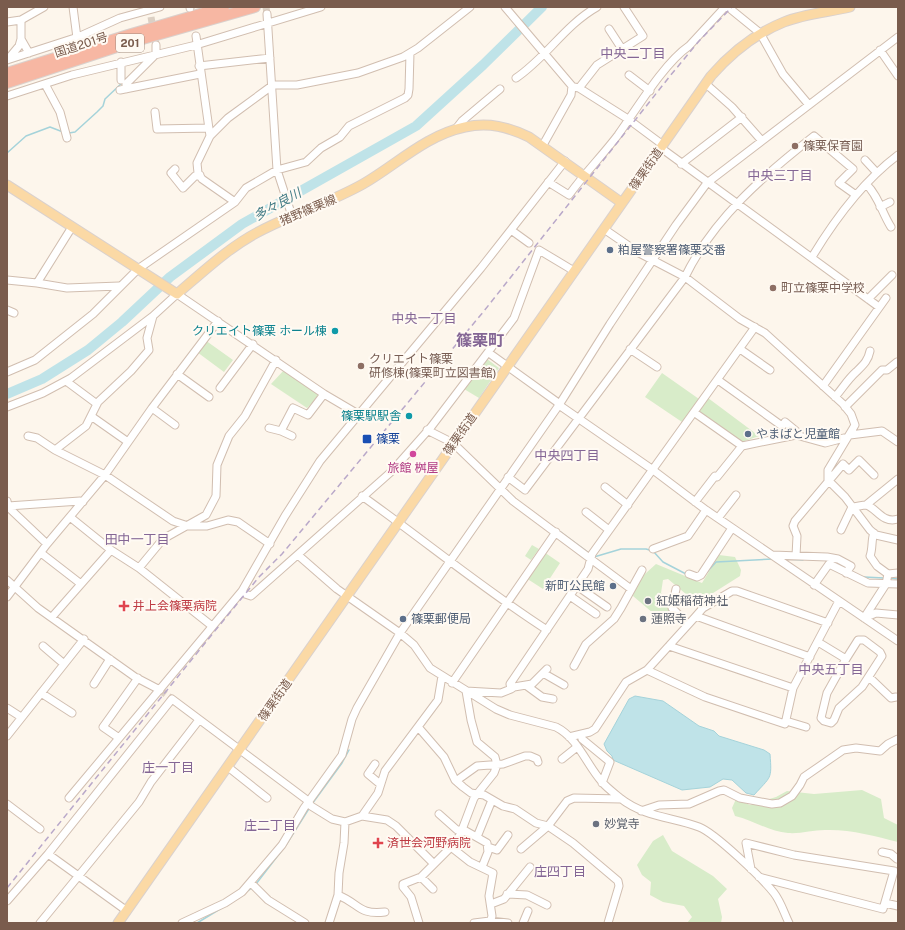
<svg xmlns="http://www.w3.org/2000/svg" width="905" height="930" font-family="'Public Sans','Noto Sans JP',sans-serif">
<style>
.green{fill:#d8ecc9}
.water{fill:#bfe3e8;stroke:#a5d3da}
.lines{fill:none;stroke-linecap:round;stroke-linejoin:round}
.stream{stroke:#a5d3da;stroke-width:1.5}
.river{stroke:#bfe3e8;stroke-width:10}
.minor-tunnel{stroke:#dcd0c4;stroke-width:7;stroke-dasharray:7 3.5;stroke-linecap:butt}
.minor-casing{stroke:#d1beb0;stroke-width:9}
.major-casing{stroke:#dad1cd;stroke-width:11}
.highway-casing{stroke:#dad1cd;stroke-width:12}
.minor{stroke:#fff;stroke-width:7}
.major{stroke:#fbd9a5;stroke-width:9}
.highway{stroke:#f7b7a3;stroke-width:10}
.rail{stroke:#b9a8c9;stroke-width:1.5;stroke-dasharray:6 4;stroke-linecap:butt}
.education-dot{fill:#8d6e63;stroke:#fffaf3;stroke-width:1.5}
.service-dot{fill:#5c6f8a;stroke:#fffaf3;stroke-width:1.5}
.culture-dot{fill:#0f9aa8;stroke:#fffaf3;stroke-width:1.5}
.transit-dot{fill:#1a4fb4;stroke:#fffaf3;stroke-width:1.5}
.hotel-dot{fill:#d1479c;stroke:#fffaf3;stroke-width:1.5}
.worship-dot{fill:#6b7280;stroke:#fffaf3;stroke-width:1.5}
.health-dot{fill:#e0444e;stroke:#fffaf3;stroke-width:1.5}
.labels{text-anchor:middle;stroke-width:4;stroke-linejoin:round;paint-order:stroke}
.shield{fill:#fffaf3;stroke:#a28b7f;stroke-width:1}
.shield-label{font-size:11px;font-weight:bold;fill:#7a5c4d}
.street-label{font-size:12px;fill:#7a5c4d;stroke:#fffaf3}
.education-label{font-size:12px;fill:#785e54;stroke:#fffaf3;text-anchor:start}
.service-label{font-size:12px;fill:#4e5e75;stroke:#fffaf3;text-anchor:start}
.culture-label{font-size:12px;fill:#0d838f;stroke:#fffaf3;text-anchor:end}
.transit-label{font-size:12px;fill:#164399;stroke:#fffaf3;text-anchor:start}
.hotel-label{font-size:12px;fill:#b23c85;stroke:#fffaf3}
.worship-label{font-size:12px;fill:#5b616d;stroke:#fffaf3;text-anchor:start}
.health-label{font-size:12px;fill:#be3a42;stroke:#fffaf3;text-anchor:start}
.neighbourhood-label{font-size:13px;fill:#846695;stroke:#fffaf3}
.water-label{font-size:13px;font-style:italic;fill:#437c86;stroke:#fffaf3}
.district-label{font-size:16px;font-weight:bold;fill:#846695;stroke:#fffaf3}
</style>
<rect width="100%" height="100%" fill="#fdf6ec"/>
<!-- green -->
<path class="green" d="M205 340 233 360 224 372 197 352Z
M487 359 499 368 479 398 464 389Z
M285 369 321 394 307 408 271 384Z
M662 373 699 399 682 422 645 397Z
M708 398 759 436 742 442 698 412Z
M532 545 539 549 531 560 525 556Z
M544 552 560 563 543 589 526 578Z
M719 555 735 557 741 570 740 576 702 600H693L668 579 663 580 661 593 674 616 667 625 633 596 636 582 656 564 702 583Z
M862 790 881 799 884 818 898 825V842C875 836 849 829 825 830 813 830 800 834 788 833 770 832 753 820 735 816L732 808 736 799 750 805 776 797 787 791 814 794Z
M663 835 672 851 713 876 727 889 718 899 722 917 721 923H687L692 917 684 906 663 902 650 895 651 882 642 875 637 865 653 841Z"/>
<!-- water -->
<path class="water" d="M635 696 663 701 699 726 714 731 719 736 764 750 770 754C772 780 771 776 754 795L746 793 732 780 723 779 710 787 682 790 613 760 612 756 607 751 604 744 629 699Z"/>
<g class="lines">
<!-- stream -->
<path class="stream" d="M69 133 75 132 97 112 103 106 105 99 123 82
M7 153 26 136 50 127 63 132
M558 530 589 553
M594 557 621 549H646L653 551 663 562 686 574
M786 559 803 560
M838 563 846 569
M707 572 716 562 773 559
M864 577 884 578
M890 578 898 579
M312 804 342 763 349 750
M256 884 286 845 310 807
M245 893 253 887
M197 923 225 906"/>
<!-- river -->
<path class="river" d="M7 394 42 379 88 350 122 322 170 277 242 224 416 126 483 65 542 7"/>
<!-- minor-tunnel -->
<path class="minor-tunnel" d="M266 7 267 14
M151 17 156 45
M160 690 172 699"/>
<!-- minor casing -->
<g class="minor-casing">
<path id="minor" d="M73 7 77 38
M190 7V8
M505 7 572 86 571 95 543 145
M728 7 760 33 783 74 809 105
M267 14 277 170 292 216
M7 22 21 20
M609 29 622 49
M196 36 210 136
M880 50 898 76
M29 53 21 39V20L44 7
M9 58 19 46 21 39
M7 60 78 37 120 18 160 7
M199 66 270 58
M629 75 650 91
M516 78C546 58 565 25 597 7
M121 80V62
M45 84 60 112 67 138
M706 84 732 107 762 141
M574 87 579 88 628 119 663 145
M579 88 597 65 643 36 624 7
M126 89V84L156 54V45
M120 90 200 74
M7 96 72 75 196 45 321 7
M155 112 157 129 209 128
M455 130 462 121 500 89
M661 148 879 307
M865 160 877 173
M681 164 742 117
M175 169 171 173 183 188 195 176 200 175
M548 182 569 195C584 174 602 156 618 135 636 110 664 63 689 46L725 7
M866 184C878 195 882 213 891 227
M235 202 202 179 198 173 197 163 210 136 228 118 273 85H297L358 73 403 57 418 48 470 7
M880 207 890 202
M72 227 37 283 67 288 119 286
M604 229 639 253 685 277 740 319 765 333 843 404 851 414 855 425 828 470V480L845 497 870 530 876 535 898 540
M511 230 529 243
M812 257C835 219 862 182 898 155
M7 280 37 283
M868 299 892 275
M7 310 14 313
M630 349 657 367
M740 349 770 370
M489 353 557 402 559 405 653 470 706 510 898 641
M7 372 35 360 93 314 138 269 235 202 246 188 277 170 306 162 321 148 340 137 349 126 405 98 408 95 409 89 410 53
M177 374 209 397
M66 381 97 404
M823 386 886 298
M220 388 253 344
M835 397C842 389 848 379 856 372 863 365 868 361 870 351
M7 407 43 393 71 378 153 316 177 294 324 394 358 414
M845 407 882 370H887L897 362
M152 408 175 425
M695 413 742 446 796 435V431L785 422 782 426 718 380
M91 416 86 426 55 450 105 475 173 521 188 526H207L228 520 238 522 270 544
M269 428 281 431 293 408 308 415 324 394
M427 430 453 443 513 501 631 589
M281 431 292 436
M796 435 825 443 844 438
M850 435 882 431 898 442
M28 436 37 438 55 450
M128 442 91 416 98 402 131 371 149 350 147 338 153 316
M508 477 525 490 685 277C713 219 764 175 814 136L853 169 839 183 856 195
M605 487 628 505
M362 496C424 540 483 589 547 630
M7 501 8 506 80 501 83 502
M695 502 715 476 717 477 742 446
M866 505 898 479
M7 506 47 544
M852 507C856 507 862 505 866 505 876 507 882 524 898 519
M586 512 609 530
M718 518 736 495
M841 530 852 507
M653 549 688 536 706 510
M111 550 139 568 212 626
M41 553 81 584
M298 555 337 589 400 633 414 645 430 668 496 709 510 715 556 727C578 738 586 764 602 782 607 788 614 793 620 798 644 817 672 817 699 827 715 833 763 879 774 893 781 902 784 913 789 923
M772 555 827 557 838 559 851 566 846 573
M796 556 797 536 793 526 795 521 843 464 849 470 859 460 874 475
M139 568 163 539 206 515 216 496 217 465 229 436 245 416 276 360
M689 574 697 577 701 575 732 528
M888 574 898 573
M7 580 38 608 135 677 160 690
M814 585 829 564 868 583 898 584
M577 586 607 607
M676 589 672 608 688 624
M242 591 245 594 251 596 392 471 431 427 514 318 539 250 574 271
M570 596 596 614
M7 597 47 544 105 475 152 408 218 321
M696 616 703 608 732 591H737L828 623
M52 617 111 550 70 517
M864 618 886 584 888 574 877 566 870 556C873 548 871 540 874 533
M864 618 876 613 898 615
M818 642 846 659 858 640H864L880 652 882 656 862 687 839 708 834 720 831 723 824 721 821 718 827 693 846 659
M43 646 64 664
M669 646 793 688
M574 666 586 644 614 619 621 608 642 570
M647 670 705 697 785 724 793 688 839 601
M543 673 564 685
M869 677 891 698 896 697
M452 683 556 532
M94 684 110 659
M527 686 542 697 553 699
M511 689 514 687 532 684 547 669
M41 693 72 713
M7 708 21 717
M786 721 806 727
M419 728 444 757 455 780 463 787 471 793 484 795 503 806 515 809 536 823 548 826 573 843 618 881 619 886 608 923
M581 735 582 739 610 762 602 783
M7 736 84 639
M569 737 590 732 595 729 626 682 647 670 696 616 810 657
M119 738 103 727 138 678
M562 759 577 747
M375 764 368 774 380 784
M228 767 267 798
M456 781 477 766 503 764 525 756H530L537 759 538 762
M69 798 242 591 285 516 320 461 481 268 565 161
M7 804 40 829
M641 811 659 805 689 804 719 791 724 790 740 798 772 804 780 803 792 796 800 785 804 777 843 750 856 748 880 751 888 744 898 739
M439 814 457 830H464L487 843 488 852 482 867
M362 816 387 820 396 826 434 864
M477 837 492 800
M451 847 470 862 493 873 489 896 492 916 490 923
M488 847 497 850 508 835
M521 849 548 826 567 801 574 798 621 799
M882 852 891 854 897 859
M48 854 127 911
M751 869 746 843 794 855 894 871 883 909 759 877
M421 877 433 889
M251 883 268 900 305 923
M507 894 527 895 547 905
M338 895C360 904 358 915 385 912
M7 901 48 854 172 699 307 800 311 806 332 819 345 822 362 816 378 793 385 771 438 700 442 676
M885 903 898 906
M491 904 504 899 530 867
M40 923 139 802 151 782 199 720
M182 923 225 903 242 892 282 845 304 808 342 755 352 719 357 708 400 633 559 405 610 324 676 225 707 183 898 37
M329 923 338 895 339 873 344 843 345 822
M419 923 411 897 403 887V884L421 877 451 847 460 835 474 798 494 773 497 765 495 757 477 742 471 720 466 691 501 693 511 689 510 684 588 569 592 554 755 327
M474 923 490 921 508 923
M523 923 528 911"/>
</g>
<!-- major casing -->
<g class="major-casing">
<path id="major" d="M7 185 177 294C204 271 231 245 264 229 296 213 331 202 363 184 396 165 426 135 465 127 489 122 508 127 529 137L622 203
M118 923 711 76C732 52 754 34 784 22 804 14 829 12 850 7"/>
</g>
<!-- highway casing -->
<g class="highway-casing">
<path id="highway" d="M7 73 128 35 224 7
M7 83 132 42 255 7"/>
</g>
<!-- minor -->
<use href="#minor" class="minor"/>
<!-- major -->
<use href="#major" class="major"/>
<!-- highway -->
<use href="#highway" class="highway"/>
<!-- rail -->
<path class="rail" d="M7 888 214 632 259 577 282 554 484 311 670 76 699 41 732 7"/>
</g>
<!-- markers -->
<g class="education-dot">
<circle cx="795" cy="146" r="4"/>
<circle cx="773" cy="288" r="4"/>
<circle cx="361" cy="366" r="4"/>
</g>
<g class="service-dot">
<circle cx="610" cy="250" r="4"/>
<circle cx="748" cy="434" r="4"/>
<circle cx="613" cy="586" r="4"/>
<circle cx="403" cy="619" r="4"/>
</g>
<g class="culture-dot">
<circle cx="335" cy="331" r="4"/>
<circle cx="409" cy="416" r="4"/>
</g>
<rect class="transit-dot" x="362" y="434" width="10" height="10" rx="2"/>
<circle class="hotel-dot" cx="413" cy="454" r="4"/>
<g class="worship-dot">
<circle cx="648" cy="601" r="4"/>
<circle cx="643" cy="619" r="4"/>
<circle cx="596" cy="824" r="4"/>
</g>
<g class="health-dot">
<path d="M122 600h4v4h4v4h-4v4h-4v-4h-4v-4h4z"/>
<path d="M376 837h4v4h4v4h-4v4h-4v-4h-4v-4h4z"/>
</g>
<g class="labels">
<!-- shield labels -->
<rect class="shield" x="116" y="34" width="28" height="18" rx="3"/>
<g class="shield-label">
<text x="130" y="47">201</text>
</g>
<!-- street labels -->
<g class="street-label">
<text transform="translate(81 45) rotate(-18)" y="4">国道201号</text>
<text transform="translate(646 169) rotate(-55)" y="4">篠栗街道</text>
<text transform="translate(308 210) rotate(-23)" y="4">猪野篠栗線</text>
<text transform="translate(460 434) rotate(-55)" y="4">篠栗街道</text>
<text transform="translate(275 700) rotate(-55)" y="4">篠栗街道</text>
</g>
<!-- education labels -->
<g class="education-label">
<text x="803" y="150">篠栗保育園</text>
<text x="781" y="292">町立篠栗中学校</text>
<text x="369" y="363">クリエイト篠栗<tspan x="369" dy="14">研修棟(篠栗町立図書館)</tspan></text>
</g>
<!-- service labels -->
<g class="service-label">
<text x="618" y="254">粕屋警察署篠栗交番</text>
<text x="756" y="438">やまばと児童館</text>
<text x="605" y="590" text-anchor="end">新町公民館</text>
<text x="411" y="623">篠栗郵便局</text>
</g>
<!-- culture labels -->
<g class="culture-label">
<text x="327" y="335">クリエイト篠栗 ホール棟</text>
<text x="401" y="420">篠栗駅駅舎</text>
</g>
<!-- transit labels -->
<g class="transit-label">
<text x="376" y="443">篠栗</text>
</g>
<!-- hotel labels -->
<g class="hotel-label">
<text x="413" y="472">旅館 桝屋</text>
</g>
<!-- worship labels -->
<g class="worship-label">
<text x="656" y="605">紅姫稲荷神社</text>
<text x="651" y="623">蓮照寺</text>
<text x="604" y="828">妙覚寺</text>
</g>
<!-- health labels -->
<g class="health-label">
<text x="133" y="610">井上会篠栗病院</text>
<text x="387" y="847">済世会河野病院</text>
</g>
<!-- neighbourhood labels -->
<g class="neighbourhood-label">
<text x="633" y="58">中央二丁目</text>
<text x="780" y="180">中央三丁目</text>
<text x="424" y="323">中央一丁目</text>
<text x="567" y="460">中央四丁目</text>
<text x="137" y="544">田中一丁目</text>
<text x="831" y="674">中央五丁目</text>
<text x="168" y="772">庄一丁目</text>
<text x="270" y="830">庄二丁目</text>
<text x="560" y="876">庄四丁目</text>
</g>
<!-- water labels -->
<g class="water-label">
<text transform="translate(277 204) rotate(-29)" y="5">多々良川</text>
</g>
<!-- district labels -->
<g class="district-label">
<text x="480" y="346">篠栗町</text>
</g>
</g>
<!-- border -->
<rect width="905" height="930" fill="none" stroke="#7a5c4d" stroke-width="16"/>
</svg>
